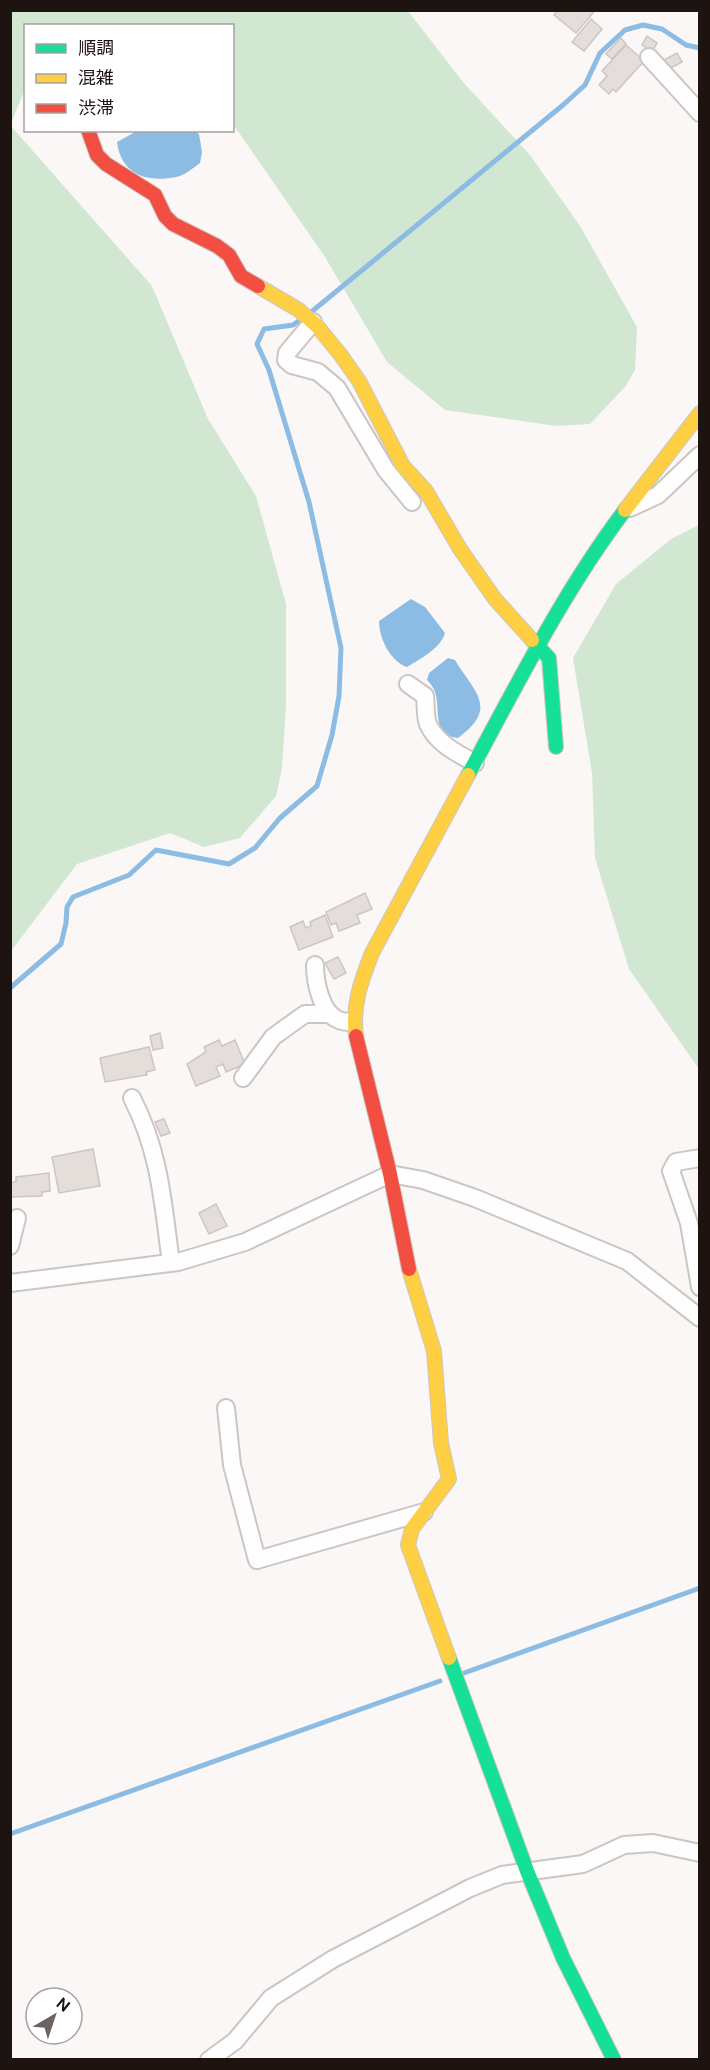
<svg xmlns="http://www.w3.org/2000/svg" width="710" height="2070" font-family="'DM Sans','Noto Sans JP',sans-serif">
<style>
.green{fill:#d2e7d2}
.water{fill:#8cbce4}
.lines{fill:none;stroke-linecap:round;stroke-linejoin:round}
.stream{stroke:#8cbce4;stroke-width:5}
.building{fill:#e4ddda;stroke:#ccc6c3;stroke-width:1.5}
.street-casing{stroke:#ccc6c3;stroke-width:20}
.fast-casing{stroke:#ccc6c3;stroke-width:16}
.slow-casing{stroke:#ccc6c3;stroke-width:16}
.jam-casing{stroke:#ccc6c3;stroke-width:16}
.street{stroke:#fefefe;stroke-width:16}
.fast{stroke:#16e098;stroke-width:14}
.slow{stroke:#ffcf43;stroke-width:14}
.jam{stroke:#f24e42;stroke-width:14}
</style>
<rect width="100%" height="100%" fill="#faf7f6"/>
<!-- green -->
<path class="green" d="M11 10 408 11 463 82 530 155 580 226 637 327 635 370 625 387 590 424 556 426 445 410 387 362 325 257 233 124 232 26H26L25 89 11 123Z
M10 125 152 286 208 419 256 496 286 604V707L282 768 276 796 240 838 204 847 170 833 77 864 11 951Z
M699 525V1069L629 969 595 858 592 773 573 658 616 584 671 539Z"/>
<!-- water -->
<path class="water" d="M137 131H194L199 134 202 152 200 163C193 168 184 176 176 177 146 183 121 174 117 142Z
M411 599 425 607 445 633C441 648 420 659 407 667 390 661 379 638 379 621Z
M448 658 455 660C475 693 499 708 458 738 431 736 441 708 435 692 434 688 430 683 427 680L429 673Z"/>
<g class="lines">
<!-- stream -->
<path class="stream" d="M310 313 563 105 585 85 600 53 625 30 643 25 662 29 686 45 700 48
M10 988 61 944 66 923 67 907 73 897 129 875 156 850 229 864 255 848 280 818 317 786 332 735 339 696 341 648 309 502 269 370 257 344 264 329 293 325 300 320
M464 1673 700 1588
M10 1834 440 1681"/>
</g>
<!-- building -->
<path class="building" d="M558 10H590L593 13 576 33 554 15Z
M591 19 602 29 584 51 572 42Z
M647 36 657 43 652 52 642 45Z
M621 38 626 44 612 59 606 54Z
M626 45 644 61 616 92 613 89 609 94 599 85 607 76 602 71Z
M677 53 682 62 669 69 664 60Z
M365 893 372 909 357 915 360 923 339 931 336 923 331 925 326 912Z
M325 915 333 937 299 950 290 927 303 921 306 928 311 926 310 922Z
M338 957 346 973 334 979 325 963Z
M160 1033 163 1048 153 1050 150 1036Z
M219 1040 222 1046 235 1040 245 1064 226 1072 223 1064 216 1067 220 1076 196 1086 187 1064 206 1052 204 1047Z
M149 1047 155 1070 146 1072 147 1075 105 1082 100 1058Z
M164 1119 170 1133 161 1136 155 1122Z
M93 1149 100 1186 59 1193 52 1157Z
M49 1173 50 1191 42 1192V1196L10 1197V1182H16V1177Z
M216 1204 227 1226 209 1234 199 1213Z"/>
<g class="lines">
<!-- street casing -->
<g class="street-casing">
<path id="street" d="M649 57 700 113
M313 322 287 353 286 360 292 365 318 372 337 388 386 470 412 502
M630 508 658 495 700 455
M408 684 425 696C426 705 425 717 428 724 436 743 458 754 475 763
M315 965C315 981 321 1014 339 1020 343 1022 349 1022 353 1022
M243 1078 273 1037 305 1014H329
M132 1098C160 1152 163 1204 171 1263
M700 1158 676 1162 671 1171 689 1223 700 1287
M10 1246 17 1218
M10 1283 178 1262 245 1242 390 1174 423 1180 475 1198 627 1261 700 1318
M226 1408 232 1465 257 1560 424 1512
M209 2060 235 2041 271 1998 333 1959 470 1888 502 1875 583 1864 624 1845 653 1843 700 1853"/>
</g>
<!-- fast casing -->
<g class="fast-casing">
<path id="fast" d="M532 640 549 658 556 747
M468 775C517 685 563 592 625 510
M449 1658 527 1871 563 1958 614 2060"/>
</g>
<!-- slow casing -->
<g class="slow-casing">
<path id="slow" d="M258 286 299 310 317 326 340 354 359 381 403 466 426 491 460 549 495 599 532 640
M625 510 700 413
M356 1036C352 1006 361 981 372 953L468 775
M409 1269 434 1351 441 1443 449 1479 412 1529 408 1545 449 1658"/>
</g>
<!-- jam casing -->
<g class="jam-casing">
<path id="jam" d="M88 130 97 155 106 164 155 195 165 216 173 224 217 246 229 255 241 276 258 286
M356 1036 390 1174 409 1269"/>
</g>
<!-- street -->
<use href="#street" class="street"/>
<!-- fast -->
<use href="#fast" class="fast"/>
<!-- slow -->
<use href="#slow" class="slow"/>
<!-- jam -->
<use href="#jam" class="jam"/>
</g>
<!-- border -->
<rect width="710" height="2070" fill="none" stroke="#1d1310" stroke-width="24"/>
<!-- legend -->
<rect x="24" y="24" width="210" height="108" fill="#ffffff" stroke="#a5a19f" stroke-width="1.5"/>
<rect x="36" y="44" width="30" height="9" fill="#16e098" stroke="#a5a19f" stroke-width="1.5"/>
<text x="78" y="54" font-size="18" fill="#1d1310">順調</text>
<rect x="36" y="74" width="30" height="9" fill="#ffcf43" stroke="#a5a19f" stroke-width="1.5"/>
<text x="78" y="84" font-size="18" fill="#1d1310">混雑</text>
<rect x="36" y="104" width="30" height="9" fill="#f24e42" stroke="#a5a19f" stroke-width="1.5"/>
<text x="78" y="114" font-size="18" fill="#1d1310">渋滞</text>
<!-- north arrow -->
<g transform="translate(54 2016) rotate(39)"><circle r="28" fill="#ffffff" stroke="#a5a19f" stroke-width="1.5"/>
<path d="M0-4.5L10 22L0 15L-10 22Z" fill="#6a6360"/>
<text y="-9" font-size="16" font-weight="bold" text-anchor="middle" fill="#1d1310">N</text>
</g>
</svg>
